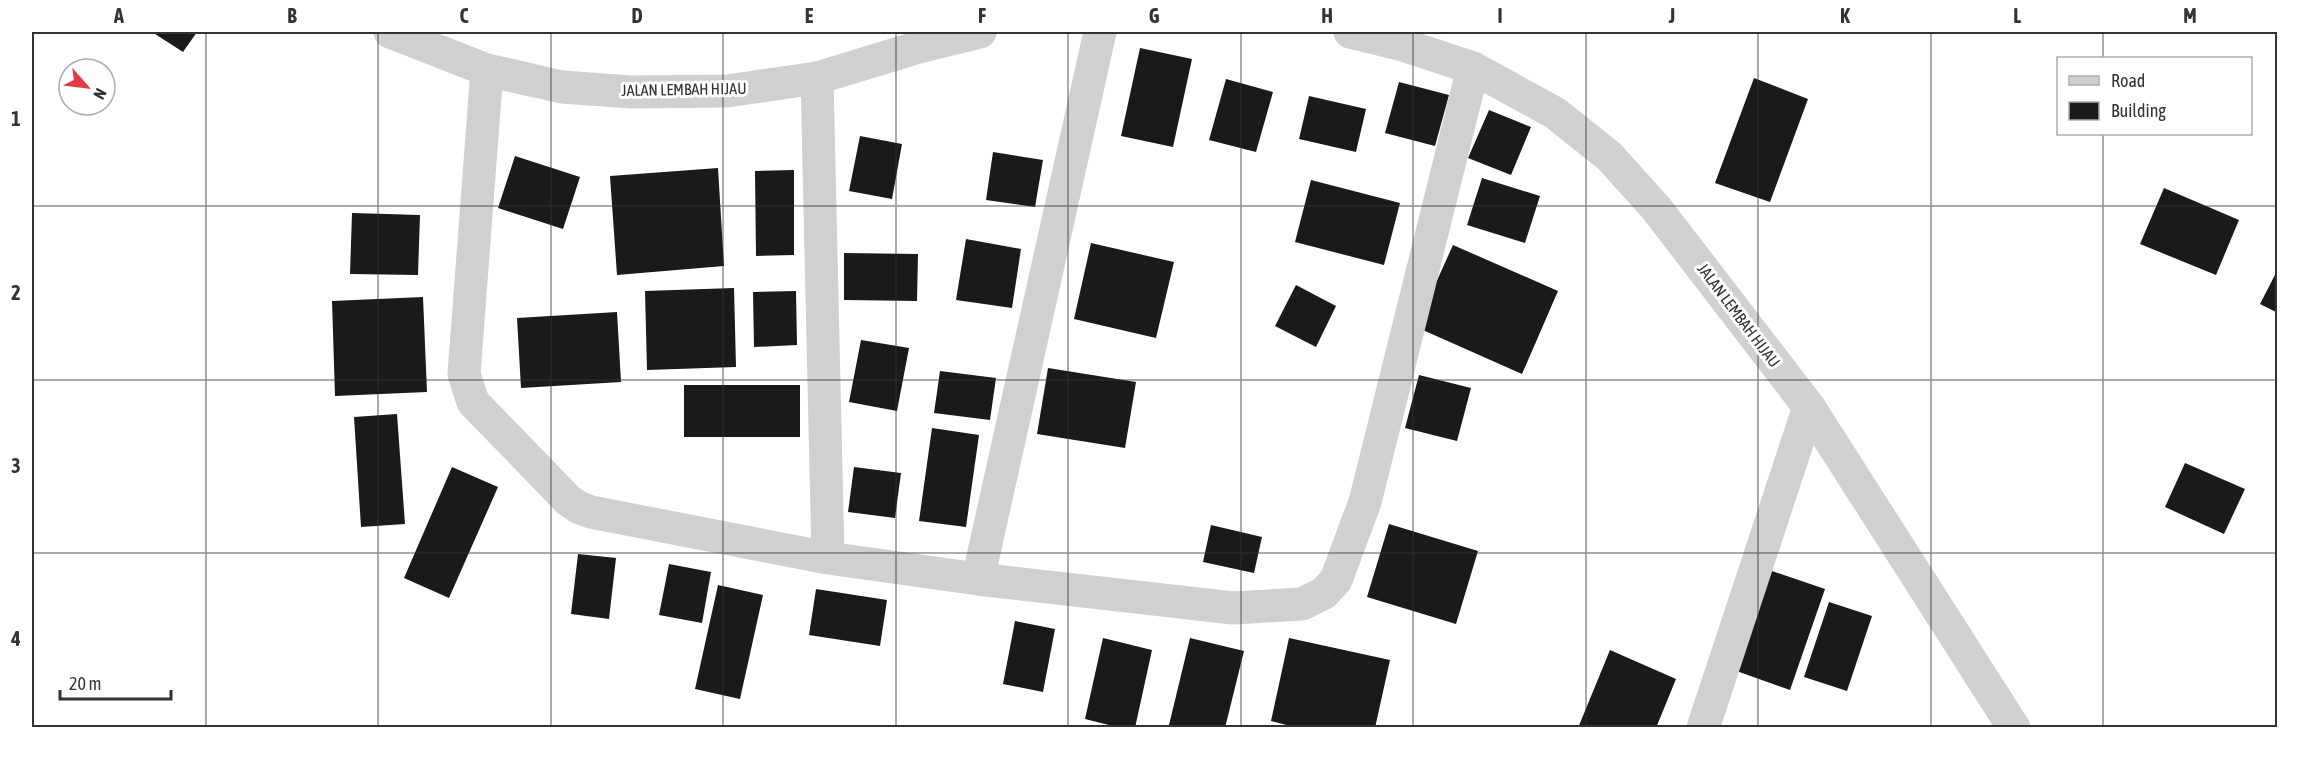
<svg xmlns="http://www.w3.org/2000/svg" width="2309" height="759" font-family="'Asap Condensed',sans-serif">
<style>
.building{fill:#1a1a1a}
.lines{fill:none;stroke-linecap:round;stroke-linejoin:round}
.minor{stroke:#d0d0d0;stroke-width:33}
.grid{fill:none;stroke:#333;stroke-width:1.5;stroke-opacity:0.55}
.labels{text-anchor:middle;stroke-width:6;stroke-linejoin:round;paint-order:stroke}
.street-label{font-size:16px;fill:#333;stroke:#fff}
.neatline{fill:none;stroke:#333;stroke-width:2}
.grid-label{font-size:20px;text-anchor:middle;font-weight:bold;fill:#333}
</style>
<rect width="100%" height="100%" fill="#fff"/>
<!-- building -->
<path class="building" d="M152 32H197L183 52Z
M1140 48 1192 59 1173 147 1121 136Z
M1754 78 1808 99 1770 202 1715 183Z
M1226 79 1273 92 1256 152 1209 140Z
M1399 82 1449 95 1435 146 1385 133Z
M1309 96 1366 109 1356 152 1299 139Z
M1489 110 1531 127 1511 175 1468 158Z
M860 136 902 144 892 199 849 191Z
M993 152 1043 160 1035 207 986 200Z
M515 156 580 177 563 229 498 208Z
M718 168 724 266 617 275 610 176Z
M794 170V255L756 256 755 171Z
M1482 178 1540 196 1525 243 1467 225Z
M1311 180 1400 203 1384 265 1295 242Z
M2164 188 2239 220 2216 275 2140 244Z
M352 213 420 215 418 275 350 274Z
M966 239 1021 249 1012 308 956 300Z
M1091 243 1174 262 1156 338 1074 319Z
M1453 245 1558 291 1522 374 1416 327Z
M844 253 918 254 917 301 844 300Z
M2278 269V313L2260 304Z
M1296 285 1336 306 1316 347 1275 326Z
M734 288 736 367 647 370 645 291Z
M796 291 797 345 754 347 753 292Z
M423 297 427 392 335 396 332 301Z
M617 312 621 382 521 388 517 318Z
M861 340 909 348 897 411 849 402Z
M1048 368 1136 382 1125 448 1037 434Z
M940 371 996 378 990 420 934 413Z
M1419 375 1471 388 1457 441 1405 428Z
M684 385H800V437H684Z
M397 414 405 524 361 527 354 417Z
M932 428 979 435 966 527 919 521Z
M2185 463 2245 489 2224 534 2165 507Z
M452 467 498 487 449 598 404 578Z
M854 467 901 473 895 518 848 512Z
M1389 524 1478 551 1456 624 1367 597Z
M1211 525 1262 537 1254 573 1203 562Z
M578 554 616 558 609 619 571 614Z
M669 564 711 572 702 623 659 615Z
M1766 569 1825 589 1790 690 1731 669Z
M718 585 763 595 740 699 695 689Z
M816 589 887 600 880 646 809 635Z
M1829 602 1872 616 1847 691 1804 677Z
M1015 621 1055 629 1043 692 1003 684Z
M1103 638 1152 650 1135 728H1121L1085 719Z
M1190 638 1244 651 1225 728H1181L1169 725Z
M1289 638 1390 660 1375 728H1298L1271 721Z
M1610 650 1676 679 1656 728H1578Z"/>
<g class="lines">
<!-- minor -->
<path class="minor" d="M390 32 487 70 562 87 631 92 727 91 817 78 919 47 980 32
M1350 32 1403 45 1473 68 1555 113 1609 156 1656 208 1809 407 2014 728
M487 70 464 374 473 402 568 500 578 507 591 512 828 558 978 579 1233 608 1302 604 1324 593 1336 580 1365 502 1473 68
M817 78 828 558
M978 579 1100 32
M1703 728 1809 407"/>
</g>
<!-- grid -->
<path class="grid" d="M206 32V728M378 32V728M551 32V728M723 32V728M896 32V728M1068 32V728M1241 32V728M1413 32V728M1586 32V728M1758 32V728M1931 32V728M2103 32V58M2103 134V728M32 206H2278M32 380H2278M32 553H2278"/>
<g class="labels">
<!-- street labels -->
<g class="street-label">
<text transform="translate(684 89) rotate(-1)" y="6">JALAN LEMBAH HIJAU</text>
<text transform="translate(1739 315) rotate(53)" y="6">JALAN LEMBAH HIJAU</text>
</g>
</g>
<!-- border -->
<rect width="2309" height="759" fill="none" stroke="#ffffff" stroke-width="66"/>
<!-- legend -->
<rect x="2057" y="57" width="195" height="78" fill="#ffffff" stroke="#adadad" stroke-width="1.5"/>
<rect x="2069" y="76" width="30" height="9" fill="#d0d0d0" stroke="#adadad" stroke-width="1.5"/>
<text x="2111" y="87" font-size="18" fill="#333333">Road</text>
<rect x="2069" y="102" width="30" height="18" fill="#1a1a1a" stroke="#adadad" stroke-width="1.5"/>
<text x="2111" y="117" font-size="18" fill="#333333">Building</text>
<!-- north arrow -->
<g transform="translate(87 87) rotate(118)"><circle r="28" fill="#ffffff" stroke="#adadad" stroke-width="1.5"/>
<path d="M0-4.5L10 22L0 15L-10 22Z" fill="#e63946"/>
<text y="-9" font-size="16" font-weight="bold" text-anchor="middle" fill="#333333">N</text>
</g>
<!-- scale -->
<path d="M60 690v9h111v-9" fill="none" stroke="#333333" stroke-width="3"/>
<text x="69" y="690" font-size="18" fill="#333333" stroke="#ffffff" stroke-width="4.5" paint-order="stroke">20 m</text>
<rect x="33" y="33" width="2243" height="693" class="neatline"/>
<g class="grid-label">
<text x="119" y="23">A</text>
<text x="292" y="23">B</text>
<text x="464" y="23">C</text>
<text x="637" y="23">D</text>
<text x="809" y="23">E</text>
<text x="982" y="23">F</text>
<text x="1154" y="23">G</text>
<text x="1327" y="23">H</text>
<text x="1500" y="23">I</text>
<text x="1672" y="23">J</text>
<text x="1845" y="23">K</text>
<text x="2017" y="23">L</text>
<text x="2190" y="23">M</text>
<text x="16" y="126">1</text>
<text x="16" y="300">2</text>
<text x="16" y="473">3</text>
<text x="16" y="646">4</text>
</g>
</svg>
